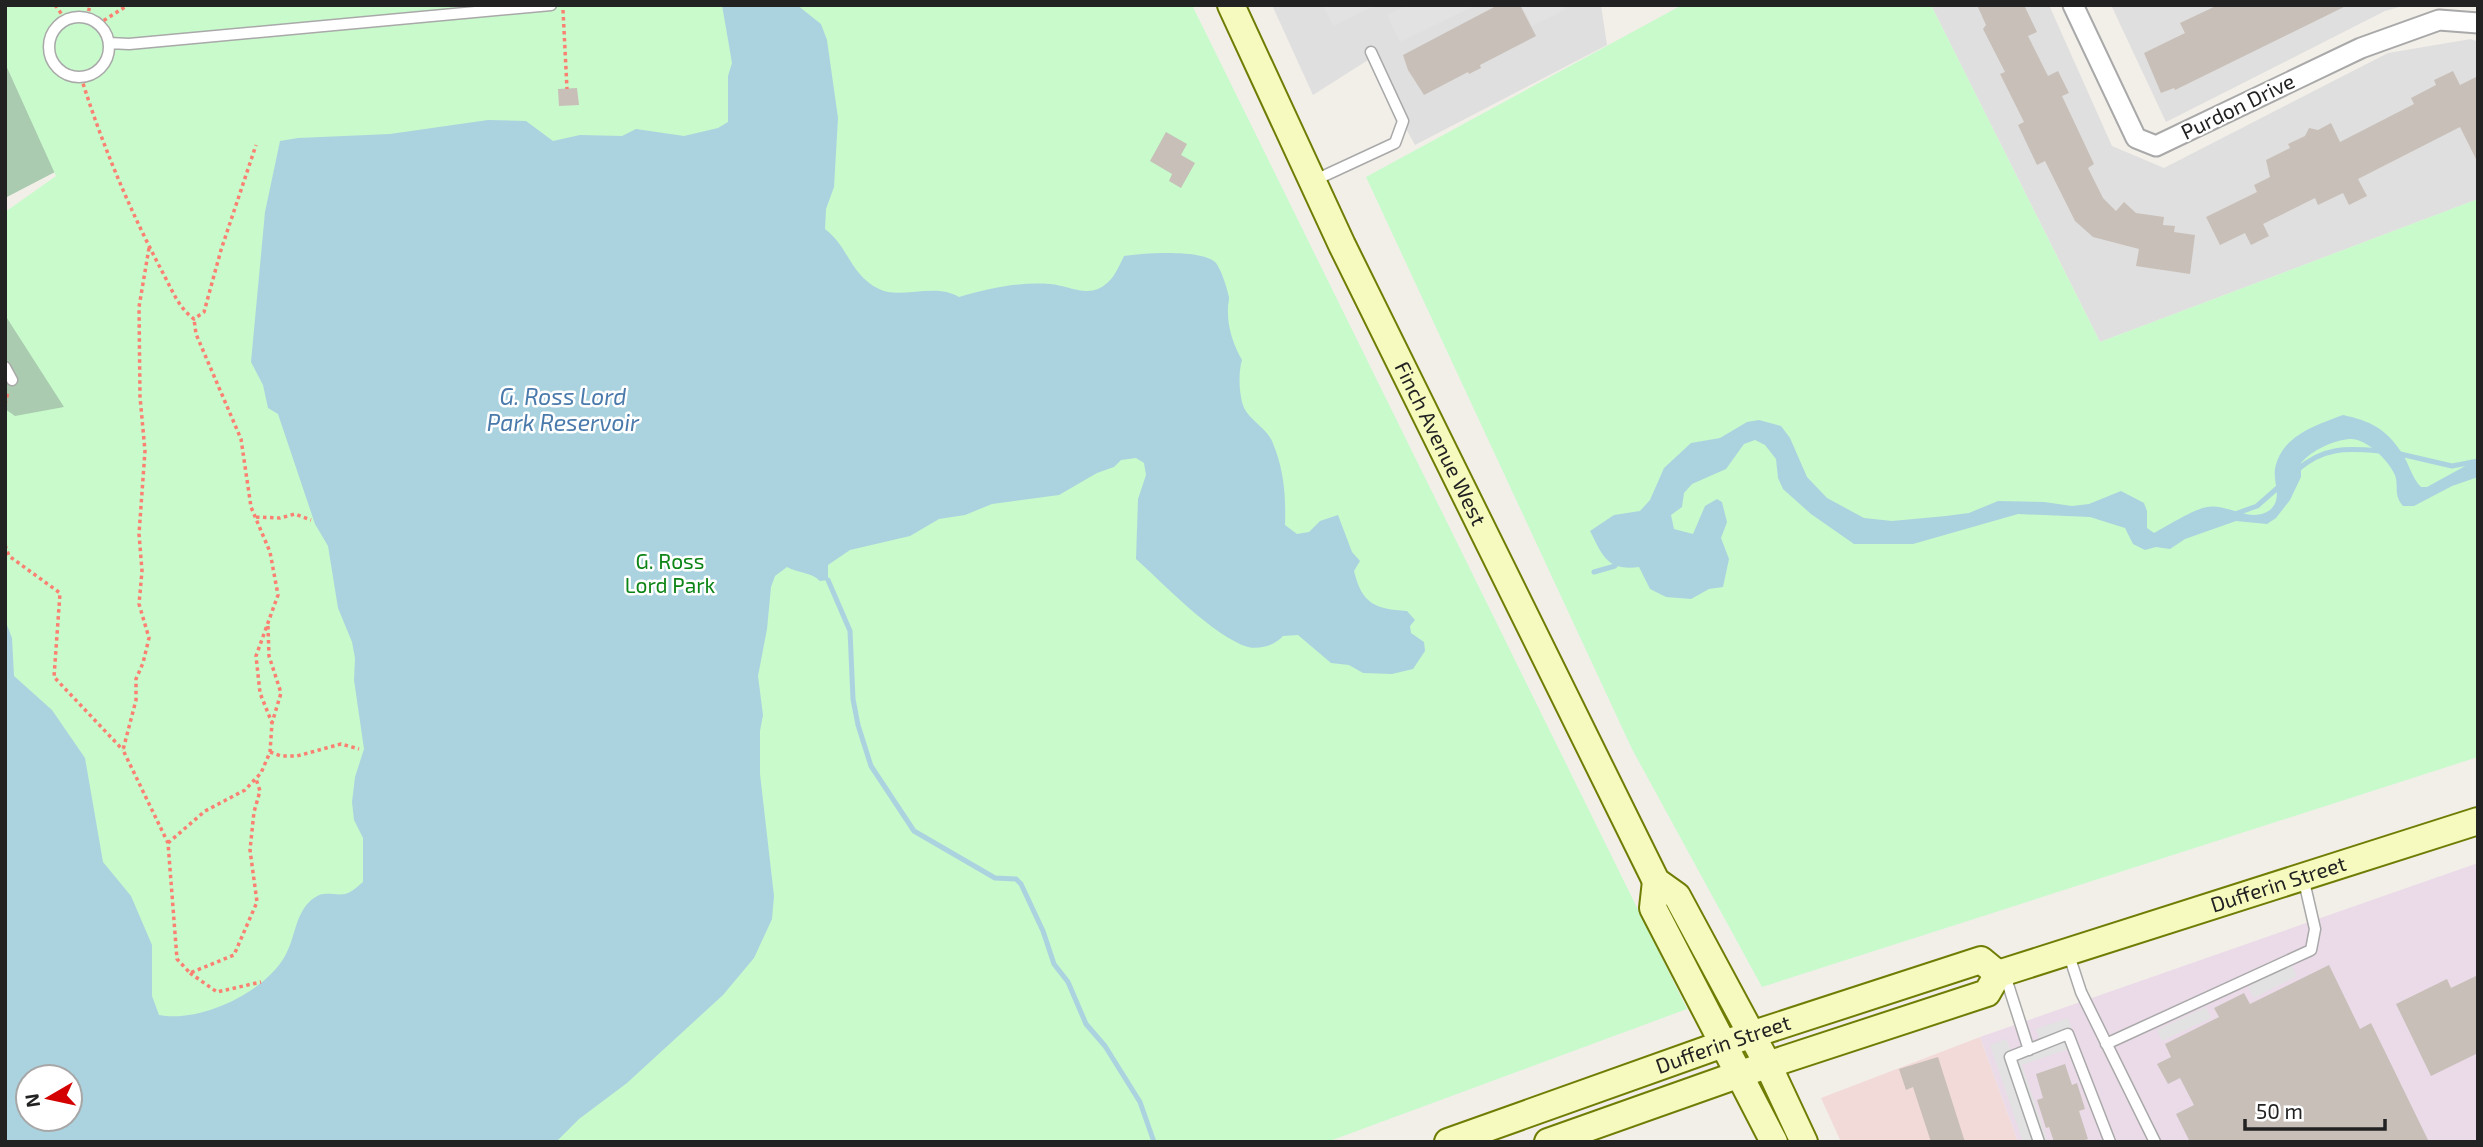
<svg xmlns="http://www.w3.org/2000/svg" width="2483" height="1147" font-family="'Exo 2',sans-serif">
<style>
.residential{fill:#e0dfdf}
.commercial{fill:#f2dad9}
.industrial{fill:#ebdbe8}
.cemetery{fill:#aacbaf}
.park{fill:#c8facc;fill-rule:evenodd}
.parking{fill:#e2e2e2}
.water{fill:#aad3df;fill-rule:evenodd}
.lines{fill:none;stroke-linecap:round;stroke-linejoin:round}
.stream{stroke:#aad3df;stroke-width:5}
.building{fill:#c7bfb8}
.service-casing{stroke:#a9a9a9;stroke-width:13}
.minor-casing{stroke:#a9a9a9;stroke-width:23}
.secondary-casing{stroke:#707d05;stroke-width:30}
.path{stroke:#fa8072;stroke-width:3.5;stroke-dasharray:3.5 3.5;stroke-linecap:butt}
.service{stroke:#fff;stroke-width:10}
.minor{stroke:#fff;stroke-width:19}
.secondary{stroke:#f7fabf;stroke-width:26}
.labels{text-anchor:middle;stroke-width:5;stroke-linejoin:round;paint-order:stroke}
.street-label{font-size:21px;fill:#222;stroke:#fff}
.park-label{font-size:21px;fill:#0c8416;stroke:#fff}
.water-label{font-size:23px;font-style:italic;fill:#4a7aab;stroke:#fff}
</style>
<rect width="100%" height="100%" fill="#f2efe9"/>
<!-- residential -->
<path class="residential" d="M1272 5H1601L1607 45 1415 145 1368 60 1313 95Z
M1931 5H2049L2112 146 2164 168 2388 53 2471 39 2478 42V199L2100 342Z
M2111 5H2406L2385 11 2166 122Z"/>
<!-- commercial -->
<path class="commercial" d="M1980 1037 2018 1142H1841L1821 1098Z"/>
<!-- industrial -->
<path class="industrial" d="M2478 863V1142H2018L1980 1037Z"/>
<!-- cemetery -->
<path class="cemetery" d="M5 62 55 172 5 198Z
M5 312 82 398 5 437Z"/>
<!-- park -->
<path class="park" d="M5 5H1192L1687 1009 1327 1142H5V409L15 416 64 407 5 315V212L56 176 5 63ZM28 1077H70V1119H28Z
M1682 5H1931L2100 342 2478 199V757L1762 987 1632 749 1366 177Z"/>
<!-- parking -->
<path class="parking" d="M1323 5H1376L1333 26Z
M1408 5H1476L1400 42 1387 15Z
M1522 5H1563L1565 10 1532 26Z
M2291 964 2297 976 2254 998 2248 987Z
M2206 1007 2211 1018 2162 1041 2157 1030Z
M2068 1018 2078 1046 2022 1065 2048 1142H2023L1990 1045 2006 1039 2011 1051 2040 1041 2036 1029Z"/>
<!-- water -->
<path class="water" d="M722 5H797L821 24 827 40 838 118 834 187 826 209 825 229C849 247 850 275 879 289 900 300 935 282 959 297 990 288 1017 282 1050 284 1065 285 1083 295 1098 289 1113 282 1117 270 1124 256 1143 253 1200 249 1215 262 1221 268 1227 288 1229 297 1229 302 1228 304 1228 308 1227 326 1233 344 1242 360 1238 373 1239 395 1244 408 1250 420 1266 428 1272 441 1284 469 1286 495 1285 525L1297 534 1309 532 1320 521 1338 515 1352 552 1360 561 1354 571C1362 604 1375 609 1407 611L1415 620 1410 626 1411 633 1424 642 1425 651 1413 669 1392 674 1363 673 1349 665 1331 663 1298 635 1283 636C1275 645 1260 650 1248 647 1214 637 1164 584 1136 559L1138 499 1146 475 1144 463 1136 458 1121 460 1114 467 1097 473 1059 495 992 504 965 515 939 519 910 536 850 550 828 565V580L820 581C811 572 798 573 787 567L775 576 771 587 767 629 758 676 763 715 760 731V774L774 896 772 919 754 958 723 995 627 1083 579 1119 556 1142H5V620L12 638 14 676 52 710 85 758 103 862 131 896 152 945V996L159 1015C200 1023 264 993 285 956 296 937 295 911 314 898 324 890 334 896 345 894 351 893 358 886 363 882V838L354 820 352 802 355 777 364 749 354 680 355 658 352 642 338 608 328 546 315 524 278 414 268 408 263 385 251 362 265 212 280 141 298 138 390 134 488 120 526 121 553 141 580 135 622 136 636 129 684 136 718 128 728 122V76L732 63ZM28 1077H70V1119H28Z
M2343 415C2371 421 2386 429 2402 453 2409 464 2412 478 2421 487H2427L2478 459V477L2452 486 2414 506H2403C2393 494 2399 487 2395 475 2389 461 2366 437 2349 439 2332 441 2312 450 2301 463V477L2290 500 2276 518 2267 524 2236 521 2185 539 2170 549 2156 547 2145 550 2133 544 2125 528 2090 517 2018 514 1913 544H1854L1811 514 1783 489 1778 478 1776 459 1765 445 1755 440 1744 444 1726 469 1692 484 1684 493 1682 507 1671 515 1674 529 1693 534 1705 506 1717 499 1722 502 1727 522 1721 538 1729 559 1723 587 1709 589 1691 599 1666 597 1650 589 1639 567C1607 571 1603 556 1590 531L1614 515 1640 511 1650 500 1664 468 1691 443 1720 438 1747 422 1759 420 1781 426 1790 438 1807 477 1827 498 1864 518 1892 521 1946 516 1969 513 1998 501 2044 502 2072 506 2089 504 2121 491 2144 503 2147 511V528L2154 533C2167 526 2194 509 2207 507 2227 503 2251 524 2270 510 2283 499 2273 483 2275 469 2281 436 2316 425 2343 415Z"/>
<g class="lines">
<!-- stream -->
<path class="stream" d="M2396 453 2452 466 2478 461
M2297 470C2324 447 2346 448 2379 451
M2235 514 2257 506 2282 484
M1594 572 1615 566 1617 560
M828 580 850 631 853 699 858 725 871 766 914 831 995 878 1016 879 1021 884 1043 931 1054 964 1068 982 1086 1024 1105 1046 1140 1102 1154 1142"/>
</g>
<!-- building -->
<path class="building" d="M1498 5H1520L1536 36 1480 65 1481 68 1469 74 1468 72 1424 95 1408 70 1403 55Z
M1977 5H2024L2037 32 2028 36 2048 76 2058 71 2069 93 2062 96 2094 164 2088 168 2103 198 2116 211 2124 202 2136 213 2164 217 2163 225 2175 226 2174 232 2195 235 2190 274 2136 266 2139 249 2093 237 2075 221 2045 161 2037 165 2018 125 2024 122 2000 74 2005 72 1983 29 1986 25Z
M2218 5H2348L2175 90 2174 88 2161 93 2144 53 2185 33 2180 23Z
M2453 71 2460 85 2478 76V163L2460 127 2358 179 2367 196 2349 205 2343 193 2318 205 2315 198 2263 224 2269 236 2251 245 2245 233 2220 245 2206 217 2257 192 2254 185 2270 177 2266 160 2290 148 2288 144 2305 136 2309 128 2318 130 2331 123 2340 142 2414 104 2411 98 2436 85 2434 80Z
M577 88 579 105 559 106 558 89Z
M1166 132 1187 144 1181 155 1195 163 1181 188 1169 181 1172 174 1150 161Z
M2329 965 2360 1029 2371 1023 2429 1142H2190L2176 1114 2194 1105 2180 1078 2168 1084 2157 1064 2171 1057 2165 1044 2219 1017 2214 1008 2244 993 2250 1004Z
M2478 975V1053L2431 1076 2396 1004 2447 979 2451 988Z
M1938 1057 1965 1142H1931L1913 1087 1906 1090 1899 1069Z
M2065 1064 2072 1085 2077 1083 2085 1109 2079 1111 2088 1139 2079 1142H2054L2049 1127 2046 1128 2037 1100 2043 1098 2036 1074Z"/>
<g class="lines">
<!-- service casing -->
<g class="service-casing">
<path id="service" d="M49 47a30 30 0 1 1 60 0a30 30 0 1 1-60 0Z
M109 43 129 44 551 5
M1313 181 1395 143 1403 121 1371 52
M5 367 12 380
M2068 952 2081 992 2155 1142
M2004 972 2029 1050
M2106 1044 2311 950 2315 929 2303 877
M2039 1142 2010 1057 2068 1034 2110 1142"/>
</g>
<!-- minor casing -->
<g class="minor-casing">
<path id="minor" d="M2073 5 2136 138 2156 146 2361 48 2439 20 2478 23"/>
</g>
<!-- secondary casing -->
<g class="secondary-casing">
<g id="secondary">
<path id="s1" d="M1231 5 1342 245 1656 881 1677 896 1768 1065 1804 1142"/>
<path d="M1656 881 1653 908 1774 1142"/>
<path id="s2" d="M1448 1142 1723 1044 1981 960 1998 974"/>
<path id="s3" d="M1548 1142 1740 1074 1987 993 1998 974 2478 821"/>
</g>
</g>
<!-- path -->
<path class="path" d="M55 5 66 20
M563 10 567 89
M87 18 90 5
M102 27 103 21 128 5
M81 77C102 145 131 213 164 275 173 292 179 308 194 319L204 312 221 250 256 145
M149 248 139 307 140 397 145 451 139 534 142 571 139 604 149 638 143 663 136 679V700L123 750 168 843 177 959 190 973 234 955 257 902 250 850 254 812 260 791 256 779
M5 404 8 392
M256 517 280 518 295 514 311 520
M5 545 9 556 60 593 54 677 123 750
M268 626 269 656 281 693 272 723
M270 752 281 756H297L341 744 359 749
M168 843 205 811 245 790 261 773 270 752 272 723 260 693 256 656 278 595 270 552 251 507 241 439 196 334 194 319
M190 973 217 992 261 982"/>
<!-- service -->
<use href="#service" class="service"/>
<!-- minor -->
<use href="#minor" class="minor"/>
<!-- secondary -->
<use href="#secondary" class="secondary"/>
</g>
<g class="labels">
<!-- street labels -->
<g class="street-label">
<text transform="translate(2238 107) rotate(-26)" y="7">Purdon Drive</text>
<text dy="7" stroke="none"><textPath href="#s1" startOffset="486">Finch Avenue West</textPath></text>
<text dy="7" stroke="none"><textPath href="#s3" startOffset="780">Dufferin Street</textPath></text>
<text dy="7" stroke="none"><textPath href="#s2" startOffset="292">Dufferin Street</textPath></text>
</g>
<!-- park labels -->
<g class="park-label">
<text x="670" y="569">G. Ross<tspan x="670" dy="24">Lord Park</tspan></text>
</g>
<!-- water labels -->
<g class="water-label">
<text x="563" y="405">G. Ross Lord<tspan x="563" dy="26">Park Reservoir</tspan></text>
</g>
</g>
<!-- border -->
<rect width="2483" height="1147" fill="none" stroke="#222222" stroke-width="14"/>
<!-- north arrow -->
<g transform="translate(49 1098) rotate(261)"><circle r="33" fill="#ffffff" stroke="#a7a7a7" stroke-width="2"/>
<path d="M0-5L12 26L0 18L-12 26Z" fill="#d40000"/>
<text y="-10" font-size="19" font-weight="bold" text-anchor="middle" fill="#222222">N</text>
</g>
<!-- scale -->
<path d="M2245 1119v10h140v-10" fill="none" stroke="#222222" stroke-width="3.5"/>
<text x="2256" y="1119" font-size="21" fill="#222222" stroke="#ffffff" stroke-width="5" paint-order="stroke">50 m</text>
</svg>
